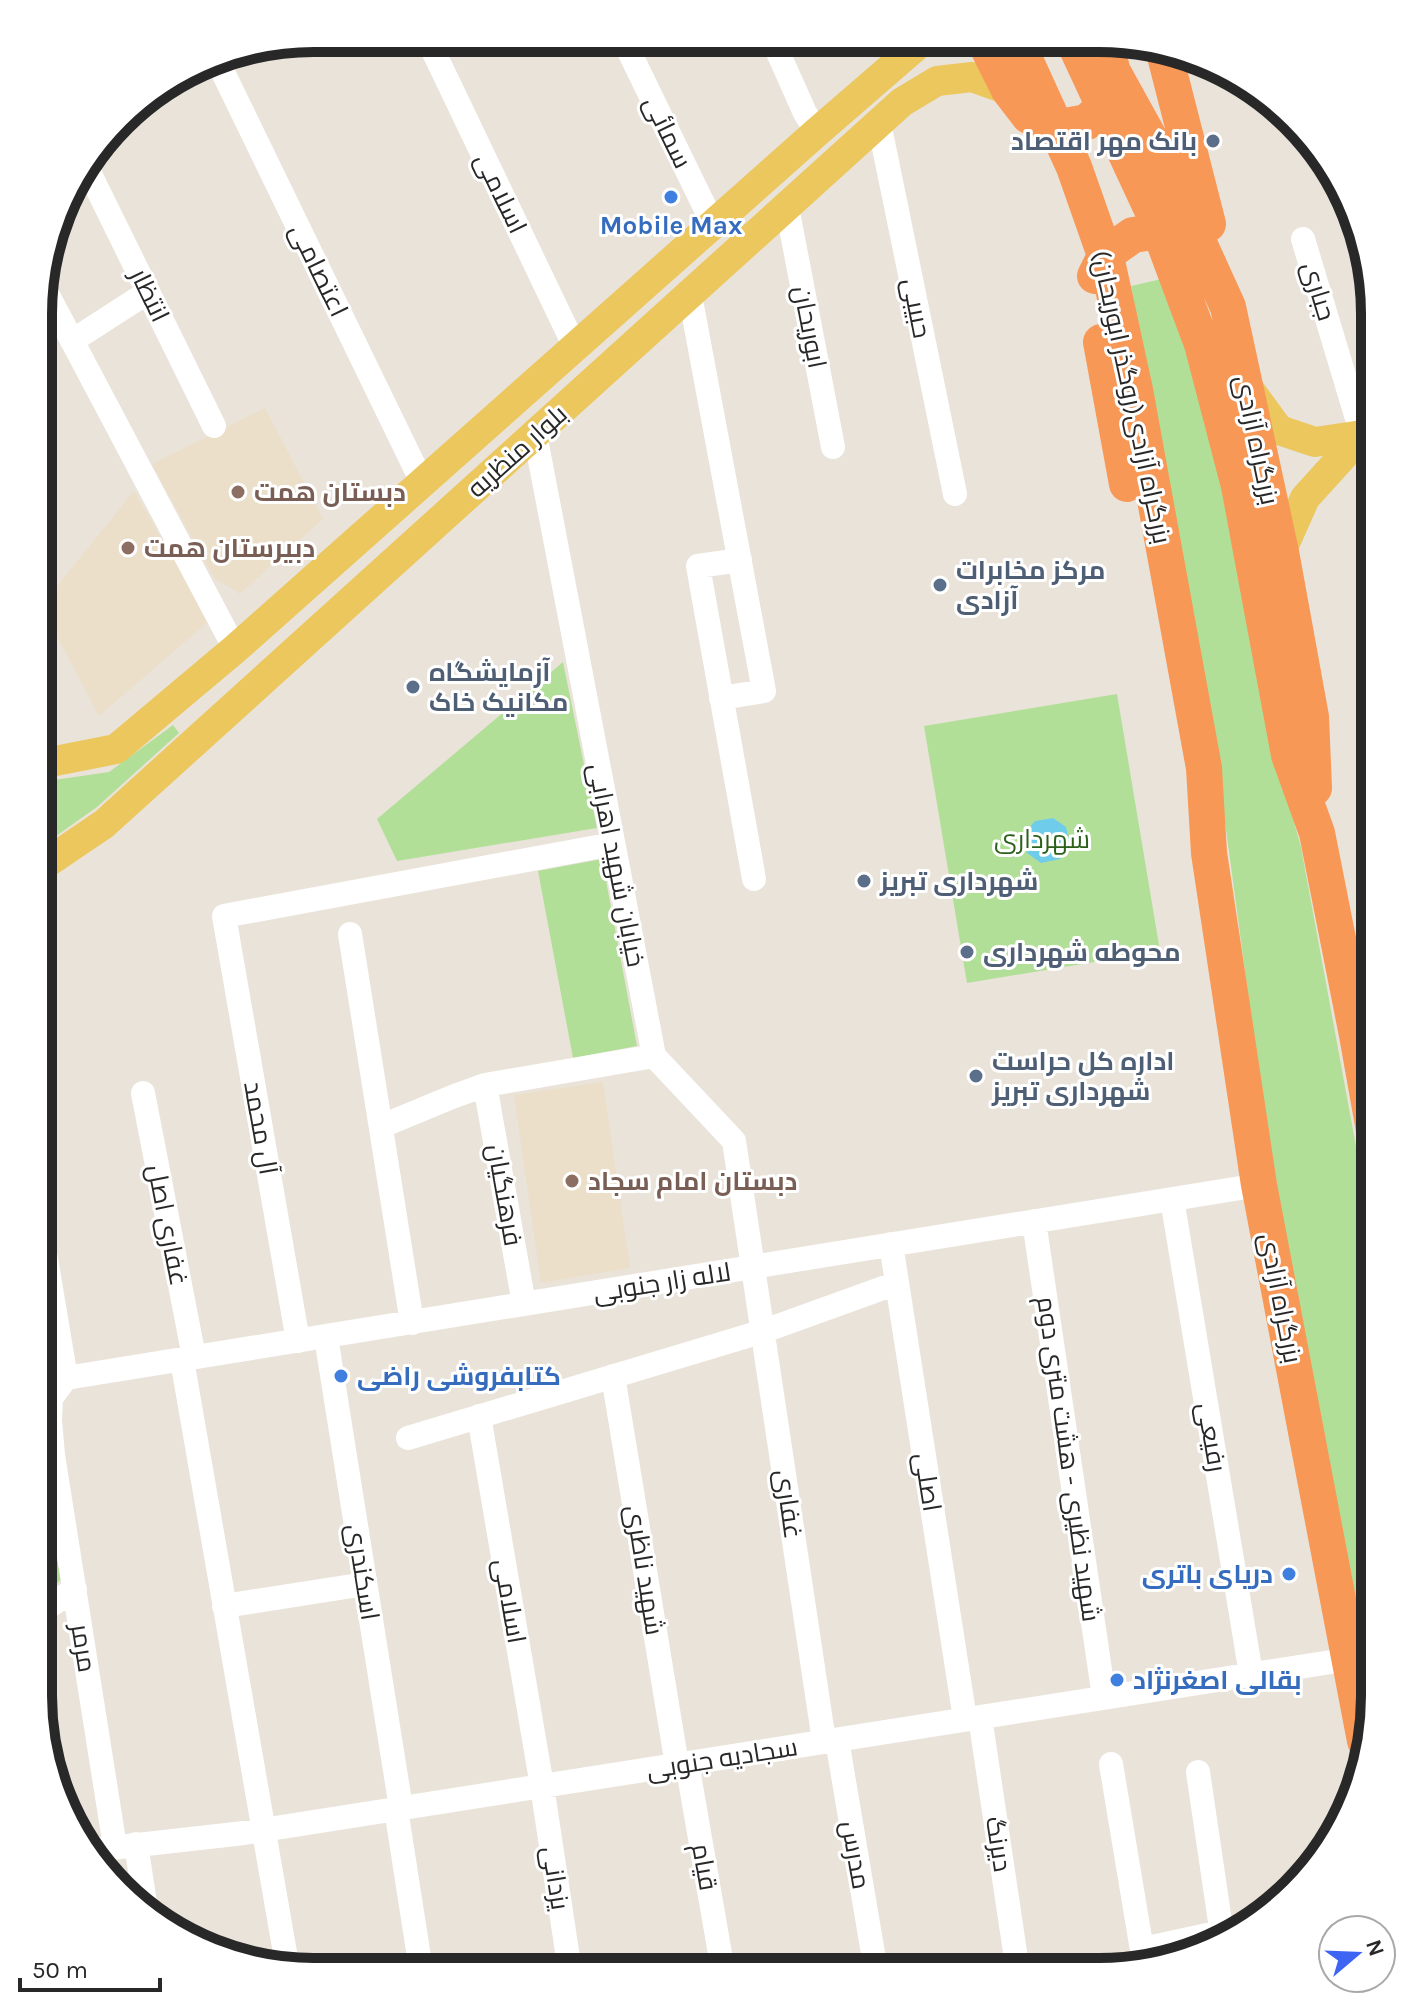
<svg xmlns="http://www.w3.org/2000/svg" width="1413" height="2010" font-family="Karla,Cairo,sans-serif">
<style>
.education{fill:#ecdfc9}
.green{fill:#b2df97}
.water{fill:#6fccea}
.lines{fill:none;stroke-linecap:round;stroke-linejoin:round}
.minor{stroke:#fff;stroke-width:24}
.major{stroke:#ebc75d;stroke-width:30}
.highway{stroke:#f89856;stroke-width:36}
.service-dot{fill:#5c6f8a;stroke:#fff;stroke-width:3}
.shop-dot{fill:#3f7fe0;stroke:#fff;stroke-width:3}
.education-dot{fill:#8d6e63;stroke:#fff;stroke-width:3}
.labels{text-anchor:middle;stroke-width:6;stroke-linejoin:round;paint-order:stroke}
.street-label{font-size:26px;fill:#282828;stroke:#fff}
.service-label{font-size:26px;font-weight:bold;fill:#4e5e75;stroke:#fff;text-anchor:start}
.shop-label{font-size:26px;font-weight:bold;fill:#366cbe;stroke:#fff;text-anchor:start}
.education-label{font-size:26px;font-weight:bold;fill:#785e54;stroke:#fff;text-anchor:start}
.park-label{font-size:26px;fill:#2c611b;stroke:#fff}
.rim{fill:none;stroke:#282828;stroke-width:10}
</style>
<rect width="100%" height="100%" fill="#eae3da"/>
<!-- education -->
<path class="education" d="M265 408 323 519 240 594 214 578 152 464Z
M134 491 209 621 99 716 41 606Z
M603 1082 630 1268 541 1283 514 1095Z"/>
<!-- green -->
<path class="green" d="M1166 278 1227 483 1280 772 1301 847 1375 1250 1374 1700 1272 1171 1220 785 1131 286Z
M563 662 597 828 397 861 377 819Z
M1117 694 1160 951 967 983 924 726Z
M173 725 179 733 97 807 39 848 40 782 109 772Z
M602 859 637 1046 573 1058 538 871Z
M49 1515 61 1580 38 1596V1517Z"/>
<!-- water -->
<path class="water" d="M1053 818 1066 827 1070 844 1060 859 1041 863 1027 853 1024 834 1035 821Z"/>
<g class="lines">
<!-- minor -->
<path class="minor" d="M427 38 575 347
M623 39 713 224
M772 39 805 113 817 132
M216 58 422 482
M879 123 955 494
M85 164 214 426
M787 207 833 447
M1303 239 1362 435
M40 280 235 649
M690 295 764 691 721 698
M72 341 148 292
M535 434 654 1056 734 1141 824 1741
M740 560 698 566 754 879
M350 934 412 1323
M485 1085 524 1304
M143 1093 194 1357
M382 1126 452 1097 485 1085 654 1056
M1172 1199 1251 1674
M39 1217 66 1378 51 1398 50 1420 53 1455 115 1847
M1034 1221 1104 1697
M891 1244 965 1719
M326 1337 401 1808
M298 1341 224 916 613 844
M182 1360 288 1970
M613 1376 677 1765
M66 1378 1259 1185
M479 1416 542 1786 570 1971
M408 1438 764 1331 897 1283
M224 1606 365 1584
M38 1614 75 1589
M980 1717 1018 1972
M837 1740 876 1971
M687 1763 723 1971
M1111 1764 1144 1962
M1198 1772 1223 1942
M396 1809 421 1970
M136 1844 147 1916
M93 1850 244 1833 1350 1659
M1143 1949 1239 1928"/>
<!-- major -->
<path class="major" d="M1246 385 1279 430 1315 442 1362 435 1305 498 1281 552
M40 764 116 749 235 649 817 132 914 48 921 40
M39 868 104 824 902 102 937 81 972 77 1009 90"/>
<!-- highway -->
<path class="highway" d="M984 40 1009 90 1029 116 1060 127 1087 122 1108 102 1113 72 1104 40
M1016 40 1074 167 1107 261 1135 390 1204 768 1209 853 1259 1185 1365 1741
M1073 40 1152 210 1202 344 1239 486 1289 755 1317 833 1357 1035 1375 1136
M1164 52 1208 224
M1113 72 1160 157 1228 307 1281 552 1311 717 1314 788
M1095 276 1106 254 1133 235 1167 230 1182 235
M1101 342 1127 484"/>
</g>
<!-- markers -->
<g class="service-dot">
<circle cx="1213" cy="141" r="8"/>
<circle cx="940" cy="585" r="8"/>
<circle cx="413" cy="687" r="8"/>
<circle cx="864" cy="881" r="8"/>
<circle cx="967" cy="952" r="8"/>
<circle cx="976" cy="1076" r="8"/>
</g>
<g class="shop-dot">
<circle cx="671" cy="197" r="8"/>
<circle cx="341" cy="1376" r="8"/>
<circle cx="1289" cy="1574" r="8"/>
<circle cx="1117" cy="1680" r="8"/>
</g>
<g class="education-dot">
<circle cx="238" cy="492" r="8"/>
<circle cx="128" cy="548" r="8"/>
<circle cx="572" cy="1181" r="8"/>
</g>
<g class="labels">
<!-- street labels -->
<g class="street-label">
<text transform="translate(668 132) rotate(64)" y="9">سمائی</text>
<text transform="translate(501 193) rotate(64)" y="9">اسلامی</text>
<text transform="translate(319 270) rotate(64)" y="9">اعتصامی</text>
<text transform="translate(1319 291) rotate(73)" y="9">جباری</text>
<text transform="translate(150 295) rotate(64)" y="9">انتظار</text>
<text transform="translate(917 308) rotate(79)" y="9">حبیبی</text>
<text transform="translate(810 327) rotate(79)" y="9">ابوریحان</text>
<text transform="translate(1132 397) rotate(78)" y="9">بزرگراه آزادی(روگذر ابوریحان)</text>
<text transform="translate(1257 440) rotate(78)" y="9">بزرگراه آزادی</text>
<text transform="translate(517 451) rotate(-42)" y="9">بلوار منظریه</text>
<text transform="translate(617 865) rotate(79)" y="9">خیابان شهید اهرابی</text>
<text transform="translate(261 1128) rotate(80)" y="9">آل محمد</text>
<text transform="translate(505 1195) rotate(80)" y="9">فرهنگیان</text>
<text transform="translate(168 1225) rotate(79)" y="9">غفاری اصل</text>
<text transform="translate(662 1282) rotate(-9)" y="9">لاله زار جنوبی</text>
<text transform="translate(1281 1298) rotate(79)" y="9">بزرگراه آزادی</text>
<text transform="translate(1212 1437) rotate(80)" y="9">رفیعی</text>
<text transform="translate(1069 1459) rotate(82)" y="9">شهید نظیری - هشت متری دوم</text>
<text transform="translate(928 1482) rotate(81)" y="9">اصلی</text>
<text transform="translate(789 1504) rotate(82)" y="9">غفاری</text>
<text transform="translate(645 1570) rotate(81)" y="9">شهید ناظری</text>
<text transform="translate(363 1572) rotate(81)" y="9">اسکندری</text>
<text transform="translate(510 1601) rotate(80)" y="9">اسلامی</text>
<text transform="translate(84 1648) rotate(81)" y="9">مرمر</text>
<text transform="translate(722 1758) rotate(-9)" y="9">سجادیه جنوبی</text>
<text transform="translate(999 1844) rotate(81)" y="9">دیرنگ</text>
<text transform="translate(856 1855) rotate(80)" y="9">مدرس</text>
<text transform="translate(705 1867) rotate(80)" y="9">قیام</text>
<text transform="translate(556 1878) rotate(81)" y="9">یزدانی</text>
</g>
<!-- service labels -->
<g class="service-label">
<text x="1197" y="150" text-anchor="end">بانک مهر اقتصاد</text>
<text x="956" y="579">مرکز مخابرات<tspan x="956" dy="30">آزادی</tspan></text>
<text x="429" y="681">آزمایشگاه<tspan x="429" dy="30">مکانیک خاک</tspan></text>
<text x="880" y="890">شهرداری تبریز</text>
<text x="983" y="961">محوطه شهرداری</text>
<text x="992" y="1070">اداره کل حراست<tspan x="992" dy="30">شهرداری تبریز</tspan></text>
</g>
<!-- shop labels -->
<g class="shop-label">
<text x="671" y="234" text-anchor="middle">Mobile Max</text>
<text x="357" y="1385">کتابفروشی راضی</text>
<text x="1273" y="1583" text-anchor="end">دریای باتری</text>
<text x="1133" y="1689">بقالی اصغرنژاد</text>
</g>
<!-- education labels -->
<g class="education-label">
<text x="254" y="501">دبستان همت</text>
<text x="144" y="557">دبیرستان همت</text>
<text x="588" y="1190">دبستان امام سجاد</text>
</g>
<!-- park labels -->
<g class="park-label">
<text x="1042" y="848">شهرداری</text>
</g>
</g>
<!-- crop -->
<path d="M0 0H1413V2010H0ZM314 52H1099A262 262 0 0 1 1361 314V1696A262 262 0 0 1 1099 1958H314A262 262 0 0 1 52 1696V314A262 262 0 0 1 314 52Z" fill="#fff" fill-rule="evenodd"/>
<path class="rim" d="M314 52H1099A262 262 0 0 1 1361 314V1696A262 262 0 0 1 1099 1958H314A262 262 0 0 1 52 1696V314A262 262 0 0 1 314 52Z"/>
<!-- north arrow -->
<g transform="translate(1357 1954) rotate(71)"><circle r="38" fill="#ffffff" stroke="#a9a9a9" stroke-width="2"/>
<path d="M0-6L14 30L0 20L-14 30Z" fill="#3d64f3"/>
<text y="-12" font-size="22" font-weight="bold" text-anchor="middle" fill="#282828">N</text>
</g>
<!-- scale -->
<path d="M20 1978v12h140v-12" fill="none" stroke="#282828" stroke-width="4"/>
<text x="32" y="1978" font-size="24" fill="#282828" stroke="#ffffff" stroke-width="6" paint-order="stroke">50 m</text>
</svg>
